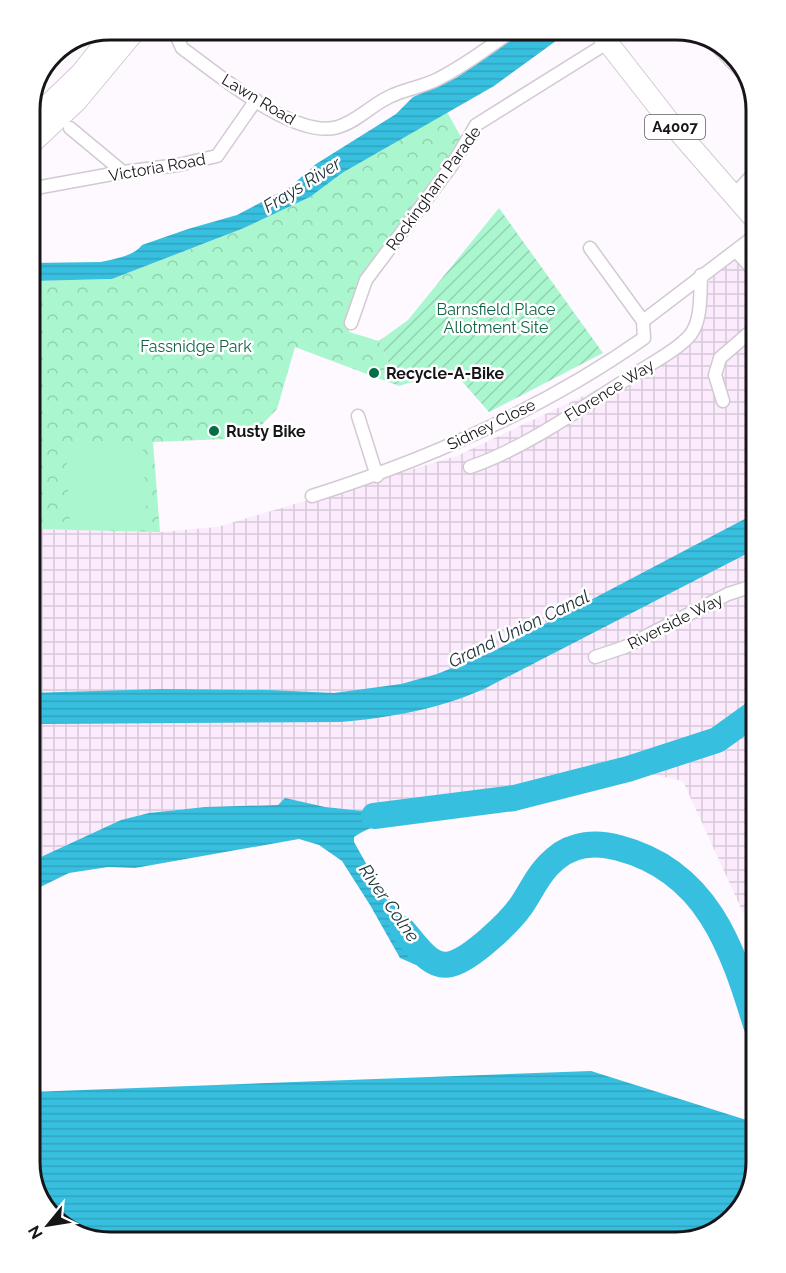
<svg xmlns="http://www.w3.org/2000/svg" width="786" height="1273" font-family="Raleway,sans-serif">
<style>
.industrial{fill:url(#industrial-grid)}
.park{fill:url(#park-crowns)}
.garden{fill:url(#garden-furrows)}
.pitch{fill:#aaf6cf}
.water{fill:url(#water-rules)}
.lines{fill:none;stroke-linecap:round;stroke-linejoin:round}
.river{stroke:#37bfdf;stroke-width:26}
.minor-casing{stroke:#d3c9d4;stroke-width:15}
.primary-casing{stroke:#d3c9d4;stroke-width:22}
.minor{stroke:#fff;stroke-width:12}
.primary{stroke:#fff;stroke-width:20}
.poi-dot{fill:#006f48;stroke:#fff;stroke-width:2}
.labels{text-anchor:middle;stroke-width:5;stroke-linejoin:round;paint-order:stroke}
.shield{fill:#fff;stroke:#5d5b5e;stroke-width:1.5}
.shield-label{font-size:15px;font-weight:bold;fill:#181519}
.street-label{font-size:16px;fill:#181519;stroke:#fff}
.park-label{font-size:16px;fill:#136344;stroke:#fff}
.poi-label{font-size:16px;font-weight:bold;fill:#181519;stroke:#fff;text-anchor:start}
.water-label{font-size:18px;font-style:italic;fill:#21373d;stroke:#fff}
.rim{fill:none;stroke:#181519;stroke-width:3}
</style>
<defs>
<pattern id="industrial-grid" width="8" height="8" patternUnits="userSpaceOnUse" patternTransform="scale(1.5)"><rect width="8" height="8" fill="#fbebfd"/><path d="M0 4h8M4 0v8" fill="none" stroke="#d6c9d8"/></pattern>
<pattern id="park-crowns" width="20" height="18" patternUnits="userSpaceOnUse" patternTransform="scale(1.5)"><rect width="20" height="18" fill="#aaf6cf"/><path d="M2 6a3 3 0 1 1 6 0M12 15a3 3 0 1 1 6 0" fill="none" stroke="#92d2b1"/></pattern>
<pattern id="garden-furrows" width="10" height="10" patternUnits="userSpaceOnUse" patternTransform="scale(1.5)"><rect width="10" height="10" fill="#aaf6cf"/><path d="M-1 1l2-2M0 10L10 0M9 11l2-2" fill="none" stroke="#92d2b1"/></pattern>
<pattern id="water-rules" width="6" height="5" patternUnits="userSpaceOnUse" patternTransform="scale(1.5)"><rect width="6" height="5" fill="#37bfdf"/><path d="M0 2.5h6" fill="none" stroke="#30a3bf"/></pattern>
</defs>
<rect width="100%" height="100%" fill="#fef8ff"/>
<!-- industrial -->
<path class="industrial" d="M756 243V941L683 781 628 769 514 798 407 806 363 811 325 807 278 805 205 807 149 813 121 820 30 862V529L160 532 217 527 457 456 689 346 700 326V304L713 271Z"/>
<!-- park -->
<path class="park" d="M447 112 466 146 394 237 356 310 349 332 379 341 399 386 295 347 277 409 249 438 153 442 160 532 30 529V281L112 279 244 228 310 197 340 174Z"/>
<!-- garden -->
<path class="garden" d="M499 208 603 353 489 412 452 370 399 386 379 341 408 320Z"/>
<!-- pitch -->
<path class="pitch" d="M143 446 147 522 70 526 66 449Z"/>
<!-- water -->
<path class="water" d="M526 30H571L494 86 342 173 310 197 244 228 112 279 30 281V263L101 262C114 259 134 256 142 245L188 229 237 215 290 187 316 164 396 114 413 97 456 78Z
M756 513V549L484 689C439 709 389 718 340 722L30 724V693L161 689 269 690 334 693 401 684 437 674 492 652Z
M285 798 325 807 363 811 407 806 408 821C388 823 371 825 354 837V842L372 874 401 915 418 936 428 940 421 967 400 958 370 905 342 861 319 845 299 839 135 868 108 867 69 873 30 892V862L121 820 149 813 205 807 278 805Z
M591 1071 756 1123V1162L745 1203 711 1234 675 1243H106L66 1230 39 1198 30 1162V1092Z"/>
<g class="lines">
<!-- river -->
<path class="river" d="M374 816 514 798 628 769 717 740 756 712
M402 929C414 942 430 970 451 964 471 959 509 923 521 906 532 890 539 872 555 859 573 843 597 842 619 848 707 871 732 947 756 1025"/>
<!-- minor casing -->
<g class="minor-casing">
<path id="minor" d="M177 30 178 39 182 48C216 73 295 140 338 127 358 121 370 106 389 97 404 89 424 87 440 78 466 65 489 47 513 30
M712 41 748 78
M70 128 123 172
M30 189 123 172 178 165 217 156 256 100
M735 194 756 171
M590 248 643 321 756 235
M736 251 756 273
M351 323 366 280 452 165 476 125 607 43
M723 401 715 375 720 358 756 327
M358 416 377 476
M470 467C524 449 586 405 635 374 652 363 679 349 691 334 702 319 700 293 701 275
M312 496C429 459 543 409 644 338L643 321
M595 657 625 647 728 594 756 585"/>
</g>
<!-- primary casing -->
<g class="primary-casing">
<path id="primary" d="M598 30 669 121 756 221
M30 122 81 73 115 30
M30 145 76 102 136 30"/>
</g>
<!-- minor -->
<use href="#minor" class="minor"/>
<!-- primary -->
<use href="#primary" class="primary"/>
</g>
<!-- markers -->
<g class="poi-dot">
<circle cx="374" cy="373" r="6"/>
<circle cx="214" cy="431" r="6"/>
</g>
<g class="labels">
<!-- shield labels -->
<rect class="shield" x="645" y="115" width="60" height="24" rx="4.5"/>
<g class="shield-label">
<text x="675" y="132">A4007</text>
</g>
<!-- street labels -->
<g class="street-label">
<text transform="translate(259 99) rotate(31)" y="6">Lawn Road</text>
<text transform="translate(157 167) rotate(-10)" y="6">Victoria Road</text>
<text transform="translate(433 188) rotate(-54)" y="6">Rockingham Parade</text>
<text transform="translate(609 390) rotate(-32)" y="6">Florence Way</text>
<text transform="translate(491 424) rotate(-26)" y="6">Sidney Close</text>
<text transform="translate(675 621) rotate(-27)" y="6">Riverside Way</text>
</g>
<!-- park labels -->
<g class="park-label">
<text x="496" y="315">Barnsfield Place<tspan x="496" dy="18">Allotment Site</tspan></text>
<text x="196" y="352">Fassnidge Park</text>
</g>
<!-- poi labels -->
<g class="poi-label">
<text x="386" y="379">Recycle-A-Bike</text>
<text x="226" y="437">Rusty Bike</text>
</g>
<!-- water labels -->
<g class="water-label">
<text transform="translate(302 185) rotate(-32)" y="6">Frays River</text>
<text transform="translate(519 629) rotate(-26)" y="6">Grand Union Canal</text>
<text transform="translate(389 903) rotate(55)" y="6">River Colne</text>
</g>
</g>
<!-- crop -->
<path d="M0 0H786V1273H0ZM110 40H676A70 70 0 0 1 746 110V1162A70 70 0 0 1 676 1232H110A70 70 0 0 1 40 1162V110A70 70 0 0 1 110 40Z" fill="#fff" fill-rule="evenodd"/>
<path class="rim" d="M110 40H676A70 70 0 0 1 746 110V1162A70 70 0 0 1 676 1232H110A70 70 0 0 1 40 1162V110A70 70 0 0 1 110 40Z"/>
<!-- north arrow -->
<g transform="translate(48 1225) rotate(240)" stroke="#ffffff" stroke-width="4.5" paint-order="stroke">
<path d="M0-4.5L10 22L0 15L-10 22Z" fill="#181519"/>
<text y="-9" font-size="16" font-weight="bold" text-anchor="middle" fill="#181519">N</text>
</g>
</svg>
